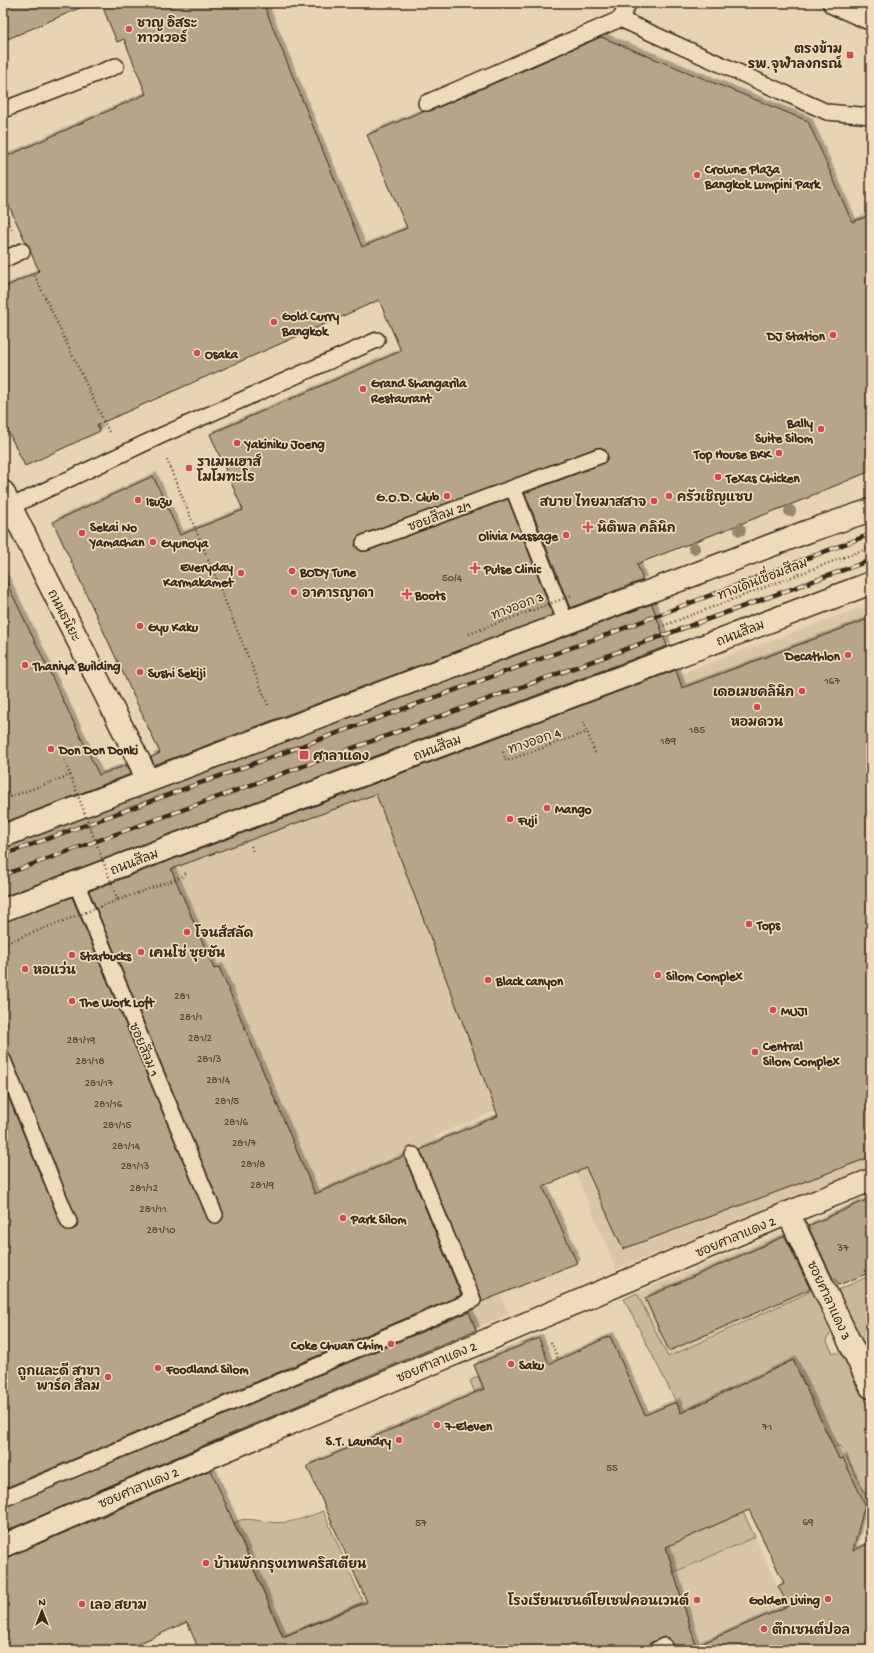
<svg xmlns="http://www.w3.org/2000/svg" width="874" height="1653" font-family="'Gochi Hand','Playpen Sans Thai',sans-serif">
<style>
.built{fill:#d9c6a6}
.green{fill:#cab89a;stroke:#82715c}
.building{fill:#b7a589;stroke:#3b2a1e;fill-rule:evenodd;filter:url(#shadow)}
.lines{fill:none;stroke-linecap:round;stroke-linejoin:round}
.lane-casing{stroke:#3b2a1e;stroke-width:18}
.street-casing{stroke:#3b2a1e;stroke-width:25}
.secondary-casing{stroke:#3b2a1e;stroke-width:25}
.primary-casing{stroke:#3b2a1e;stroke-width:25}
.path{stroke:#3b2a1e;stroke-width:2.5;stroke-dasharray:1 3;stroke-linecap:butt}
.lane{stroke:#eedbb9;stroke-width:15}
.street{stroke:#eedbb9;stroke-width:22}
.secondary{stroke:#eedbb9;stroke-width:22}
.primary{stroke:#eedbb9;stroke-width:22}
.rail-casing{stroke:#3b2a1e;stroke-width:4.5}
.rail{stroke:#eedbb9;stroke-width:3;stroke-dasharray:9;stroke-linecap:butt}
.path-bridge{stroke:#3b2a1e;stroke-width:2.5;stroke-dasharray:1 3;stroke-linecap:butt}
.tree{fill:#98866f}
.poi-dot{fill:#d1495b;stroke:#eedbb9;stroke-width:1.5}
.labels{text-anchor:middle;stroke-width:3.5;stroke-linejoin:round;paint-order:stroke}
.number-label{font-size:11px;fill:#5a4939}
.poi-label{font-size:13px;font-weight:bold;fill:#3b2a1e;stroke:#eedbb9;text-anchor:start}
.street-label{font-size:13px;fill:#3b2a1e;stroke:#eedbb9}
</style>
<defs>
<filter id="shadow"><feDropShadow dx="3.5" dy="-3.5" stdDeviation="0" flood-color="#0004"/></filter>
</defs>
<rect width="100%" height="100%" fill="#e7d4b3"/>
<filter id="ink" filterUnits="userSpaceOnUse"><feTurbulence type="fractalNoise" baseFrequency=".025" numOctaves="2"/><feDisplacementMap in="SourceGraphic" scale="8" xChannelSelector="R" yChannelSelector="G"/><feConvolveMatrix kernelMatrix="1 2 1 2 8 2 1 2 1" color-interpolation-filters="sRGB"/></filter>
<g filter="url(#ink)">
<!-- built -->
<path class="built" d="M871 604V1171L616 1269 542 1092 435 1136 509 1314 3 1534V921Z
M788 1230 816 1289 668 1357 637 1293Z
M755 1537 806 1650H495L572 1617Z"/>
<!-- green -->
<path class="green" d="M871 1275V1364L838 1290Z
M816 1289 835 1328 826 1340 833 1353H847L871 1406V1499H868L840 1445 832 1449 695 1411 755 1537 572 1617 470 1381 478 1376 573 1588 728 1519 676 1402 624 1299 637 1293 668 1357Z
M323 1511 363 1602 283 1637 234 1523C244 1516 257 1521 268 1522 288 1525 305 1518 323 1511Z"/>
<!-- building -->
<path class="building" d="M3 3H91L3 41Z
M101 3H263L362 247 407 228 367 135 423 111H430L601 37 808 121 852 222 871 215V471L810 496V497L637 564 643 580 570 608 525 493 602 464 606 461 608 457 607 453 601 447 596 448 361 535 357 538 355 546 359 550 367 551 508 499 553 615 154 765 151 757 160 753 53 522 153 476 180 535 243 510 210 434 401 351 379 300 97 425 100 431 25 466 3 421V288L39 271 31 253 30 248 26 243 3 193V158L146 94 124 39 117 42Z
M3 575 99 775 127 765 131 774 3 823Z
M652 604 667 646 3 897V848Z
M871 618V1157L623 1249 586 1168 543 1187 577 1263 481 1302V1297L420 1150 442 1140V1139L498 1116 376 794 171 869 214 969 219 967 315 1194 404 1156 461 1295 3 1489V1084L61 1225 64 1229 72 1230 76 1228 78 1223 11 1057 8 1053 3 1051V922L72 897 207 1218 210 1222 218 1223 222 1220 223 1212 89 891 676 670 682 688Z
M871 1198V1272L838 1285 835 1278 833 1279 808 1226Z
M785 1236 810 1289 669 1351 645 1298Z
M469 1312 476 1330 200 1447 3 1532V1508Z
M610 1336 645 1415 676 1402 681 1413 793 1360 839 1459 843 1458 865 1504 853 1551 871 1542V1650H672V1642L669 1638 664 1637 652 1642 648 1645 647 1650H199L187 1622 124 1650H26L22 1647 3 1649V1558L8 1557 211 1470 283 1637 367 1602 307 1466 484 1389 474 1365 539 1338 549 1364ZM749 1510 784 1583 778 1586 788 1606 696 1646 666 1547Z"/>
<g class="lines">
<!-- lane casing -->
<g class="lane-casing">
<path id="lane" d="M629 3 620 19 827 112 871 116
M426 103 620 19
M3 110 116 66
M3 260 22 251
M513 488 566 623
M10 507 158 437 377 340
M364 543 599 456
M76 883 215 1215
M3 1060 69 1222
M3 1499 473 1300 413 1155
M656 1650 664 1646"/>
</g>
<!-- street casing -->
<g class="street-casing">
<path id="street" d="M788 1213 871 1387
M3 1546 96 1505 788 1213 871 1180"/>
</g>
<!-- secondary casing -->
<g class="secondary-casing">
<path id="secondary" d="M3 492 141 765 147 781
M3 836 809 531 871 510
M3 910 871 583"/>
</g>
<!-- primary casing -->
<g class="primary-casing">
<path id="primary" d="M834 3 871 19"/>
</g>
<!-- path -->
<path class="path" d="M3 210 12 230
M33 272 110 434
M167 460 268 705
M660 627 871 547
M583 722 596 755
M503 752 506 761 587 732
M10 797 71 775
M251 846 253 852
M118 900 182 877 186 873
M551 1342 558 1359"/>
<!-- lane -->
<use href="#lane" class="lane"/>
<!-- street -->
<use href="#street" class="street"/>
<!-- secondary -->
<use href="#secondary" class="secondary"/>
<!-- primary -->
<use href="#primary" class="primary"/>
<!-- rail casing -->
<g class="rail-casing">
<path id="rail" d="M3 855 606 635 871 534
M3 875 871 560"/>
</g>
<!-- rail -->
<use href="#rail" class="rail"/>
<!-- path-bridge -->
<path class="path-bridge" d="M469 634 573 595
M3 944 118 900 64 759"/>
</g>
<!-- trees -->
<g class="tree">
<circle cx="790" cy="511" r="6"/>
<circle cx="740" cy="530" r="6"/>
<circle cx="694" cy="548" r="6"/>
</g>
</g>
<!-- markers -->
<g class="poi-dot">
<circle cx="129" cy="29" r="4"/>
<rect x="846" y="51" width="8" height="8" rx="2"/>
<circle cx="697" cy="175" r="4"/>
<circle cx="274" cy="322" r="4"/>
<circle cx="833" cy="335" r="4"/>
<circle cx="197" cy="353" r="4"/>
<circle cx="363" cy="389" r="4"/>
<circle cx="821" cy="429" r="4"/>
<circle cx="237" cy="443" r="4"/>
<circle cx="779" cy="453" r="4"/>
<circle cx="189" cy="468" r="4"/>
<circle cx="718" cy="477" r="4"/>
<circle cx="447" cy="496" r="4"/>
<circle cx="669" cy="496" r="4"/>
<circle cx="138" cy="500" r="4"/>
<circle cx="654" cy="501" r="4"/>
<path d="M586 521h4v4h4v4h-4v4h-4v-4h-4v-4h4z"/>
<circle cx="82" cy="533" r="4"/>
<circle cx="566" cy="535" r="4"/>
<circle cx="153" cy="542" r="4"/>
<path d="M473 562h4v4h4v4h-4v4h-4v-4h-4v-4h4z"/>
<circle cx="292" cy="571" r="4"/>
<circle cx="241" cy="573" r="4"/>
<circle cx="294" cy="592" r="4"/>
<path d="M405 588h4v4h4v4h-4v4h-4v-4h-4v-4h4z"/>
<circle cx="140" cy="626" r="4"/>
<circle cx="848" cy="655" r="4"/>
<circle cx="25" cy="665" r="4"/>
<circle cx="140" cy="672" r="4"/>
<circle cx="802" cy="691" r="4"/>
<circle cx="757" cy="707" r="4"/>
<circle cx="51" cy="749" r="4"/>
<rect x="299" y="750" width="10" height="10" rx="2"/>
<circle cx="547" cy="808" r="4"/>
<circle cx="510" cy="819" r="4"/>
<circle cx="749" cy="924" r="4"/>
<circle cx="187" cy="932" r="4"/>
<circle cx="141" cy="952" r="4"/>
<circle cx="72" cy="955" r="4"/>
<circle cx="25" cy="969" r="4"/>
<circle cx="658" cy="975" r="4"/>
<circle cx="488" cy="980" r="4"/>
<circle cx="72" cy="1001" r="4"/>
<circle cx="773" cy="1010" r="4"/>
<circle cx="755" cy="1052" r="4"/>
<circle cx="343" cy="1218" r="4"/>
<circle cx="391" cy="1344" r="4"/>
<circle cx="511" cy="1364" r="4"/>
<circle cx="158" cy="1368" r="4"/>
<circle cx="108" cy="1377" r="4"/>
<circle cx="437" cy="1425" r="4"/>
<circle cx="399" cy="1440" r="4"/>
<circle cx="206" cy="1563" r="4"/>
<circle cx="828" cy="1599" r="4"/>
<circle cx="697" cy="1600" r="4"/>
<circle cx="82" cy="1604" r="4"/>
<circle cx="764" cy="1629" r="4"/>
</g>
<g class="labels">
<!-- number labels -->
<g class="number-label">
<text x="452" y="581">50/4</text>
<text x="832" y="684">167</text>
<text x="697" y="733">185</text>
<text x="668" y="744">189</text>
<text x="182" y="999">281</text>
<text x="191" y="1020">281/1</text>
<text x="200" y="1041">281/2</text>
<text x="81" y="1043">281/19</text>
<text x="209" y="1062">281/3</text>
<text x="90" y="1064">281/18</text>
<text x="218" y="1083">281/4</text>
<text x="99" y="1086">281/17</text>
<text x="227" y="1104">281/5</text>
<text x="108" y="1107">281/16</text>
<text x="236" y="1125">281/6</text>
<text x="117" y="1128">281/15</text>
<text x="244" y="1146">281/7</text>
<text x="126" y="1149">281/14</text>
<text x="253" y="1167">281/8</text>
<text x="135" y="1169">281/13</text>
<text x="262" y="1188">281/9</text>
<text x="144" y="1191">281/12</text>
<text x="153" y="1212">281/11</text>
<text x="161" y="1233">281/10</text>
<text x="843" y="1251">37</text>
<text x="767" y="1430">71</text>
<text x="612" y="1471">55</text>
<text x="808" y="1525">69</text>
<text x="421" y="1526">57</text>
</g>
<!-- poi labels -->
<g class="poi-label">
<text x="137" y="27">ชาญ อิสระ<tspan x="137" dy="15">ทาวเวอร์</tspan></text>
<text x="842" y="53" text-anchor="end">ตรงข้าม<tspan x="842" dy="15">รพ.จุฬาลงกรณ์</tspan></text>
<text x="705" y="173">Crowne Plaza<tspan x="705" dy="15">Bangkok Lumpini Park</tspan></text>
<text x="282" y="320">Gold Curry<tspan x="282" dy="15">Bangkok</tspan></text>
<text x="825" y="340" text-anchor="end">DJ Station</text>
<text x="205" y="358">Osaka</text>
<text x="371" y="387">Grand Shangarila<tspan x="371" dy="15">Restaurant</tspan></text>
<text x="813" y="427" text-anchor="end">Bally<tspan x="813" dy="15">Suite Silom</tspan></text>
<text x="245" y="448">Yakiniku Joeng</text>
<text x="771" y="458" text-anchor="end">Top House BKK</text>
<text x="197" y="466">ราเมนเฮาส์<tspan x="197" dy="15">โมโมทะโร</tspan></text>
<text x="726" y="482">Texas Chicken</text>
<text x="439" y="501" text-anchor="end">G.O.D. Club</text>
<text x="677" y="501">ครัวเชิญแซบ</text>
<text x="146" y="505">Isuzu</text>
<text x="646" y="506" text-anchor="end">สบาย ไทยมาสสาจ</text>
<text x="90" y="531">Sekai No<tspan x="90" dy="15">Yamachan</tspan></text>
<text x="597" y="532">นิติพล คลินิก</text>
<text x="558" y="540" text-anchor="end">Olivia Massage</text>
<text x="161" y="547">Gyunoya</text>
<text x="233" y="571" text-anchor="end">Everyday<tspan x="233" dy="15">Karmakamet</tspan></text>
<text x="484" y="573">Pulse Clinic</text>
<text x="300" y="576">BODY Tune</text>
<text x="302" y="597">อาคารญาดา</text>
<text x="415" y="599">Boots</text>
<text x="148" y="631">Gyu Kaku</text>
<text x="840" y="660" text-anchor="end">Decathlon</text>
<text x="33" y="670">Thaniya Building</text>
<text x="148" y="677">Sushi Sekiji</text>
<text x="794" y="696" text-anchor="end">เดอเมชคลินิก</text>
<text x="757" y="726" text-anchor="middle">หอมดวน</text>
<text x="59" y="754">Don Don Donki</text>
<text x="313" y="760">ศาลาแดง</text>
<text x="555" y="813">Mango</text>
<text x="518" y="824">Fuji</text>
<text x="757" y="929">Tops</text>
<text x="195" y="937">โจนส์สลัด</text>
<text x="149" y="957">เคนโซ่ ซุยซัน</text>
<text x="80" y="960">Starbucks</text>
<text x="33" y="974">หอแว่น</text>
<text x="666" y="980">Silom Complex</text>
<text x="496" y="985">Black canyon</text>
<text x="80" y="1006">The Work Loft</text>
<text x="781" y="1015">MUJI</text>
<text x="763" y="1050">Central<tspan x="763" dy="15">Silom Complex</tspan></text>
<text x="351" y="1223">Park Silom</text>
<text x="383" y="1349" text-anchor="end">Coke Chuan Chim</text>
<text x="519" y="1369">Saku</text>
<text x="166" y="1373">Foodland Silom</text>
<text x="100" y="1375" text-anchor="end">ถูกและดี สาขา<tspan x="100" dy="15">พาร์ค สีลม</tspan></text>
<text x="445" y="1430">7-Eleven</text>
<text x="391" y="1445" text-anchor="end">S.T. Laundry</text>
<text x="214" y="1568">บ้านพักกรุงเทพคริสเตียน</text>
<text x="820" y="1604" text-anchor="end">Golden Living</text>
<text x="689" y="1605" text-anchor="end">โรงเรียนเซนต์โยเซฟคอนเวนต์</text>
<text x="90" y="1609">เลอ สยาม</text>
<text x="772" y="1634">ตึกเซนต์ปอล</text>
</g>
<!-- street labels -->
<g class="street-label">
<text transform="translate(439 515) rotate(-20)" y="5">ซอยสีลม 2/1</text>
<text transform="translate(762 578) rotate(-21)" y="5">ทางเดินเชื่อมสีลม</text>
<text transform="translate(517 605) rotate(-21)" y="5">ทางออก 3</text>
<text transform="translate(65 615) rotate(63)" y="5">ถนนธนิยะ</text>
<text transform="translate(740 632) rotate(-21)" y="5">ถนนสีลม</text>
<text transform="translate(534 740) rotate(-19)" y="5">ทางออก 4</text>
<text transform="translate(437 747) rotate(-21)" y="5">ถนนสีลม</text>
<text transform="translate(134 861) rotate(-21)" y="5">ถนนสีลม</text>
<text transform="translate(145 1049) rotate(67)" y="5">ซอยสีลม 1</text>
<text transform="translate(735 1236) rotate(-23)" y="5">ซอยศาลาแดง 2</text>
<text transform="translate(830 1300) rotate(65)" y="5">ซอยศาลาแดง 3</text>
<text transform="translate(436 1361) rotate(-23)" y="5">ซอยศาลาแดง 2</text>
<text transform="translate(138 1487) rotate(-23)" y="5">ซอยศาลาแดง 2</text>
</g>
</g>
<!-- margin -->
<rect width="874" height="1653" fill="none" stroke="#eedbb9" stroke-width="16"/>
<rect x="8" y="8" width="858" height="1637" fill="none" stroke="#3b2a1e" stroke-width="1.5" filter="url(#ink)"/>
<!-- north arrow -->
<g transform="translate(42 1611)" stroke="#eedbb9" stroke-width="3" paint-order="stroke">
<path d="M0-3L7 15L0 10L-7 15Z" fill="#3b2a1e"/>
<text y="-6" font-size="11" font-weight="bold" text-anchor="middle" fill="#3b2a1e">N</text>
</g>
</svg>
